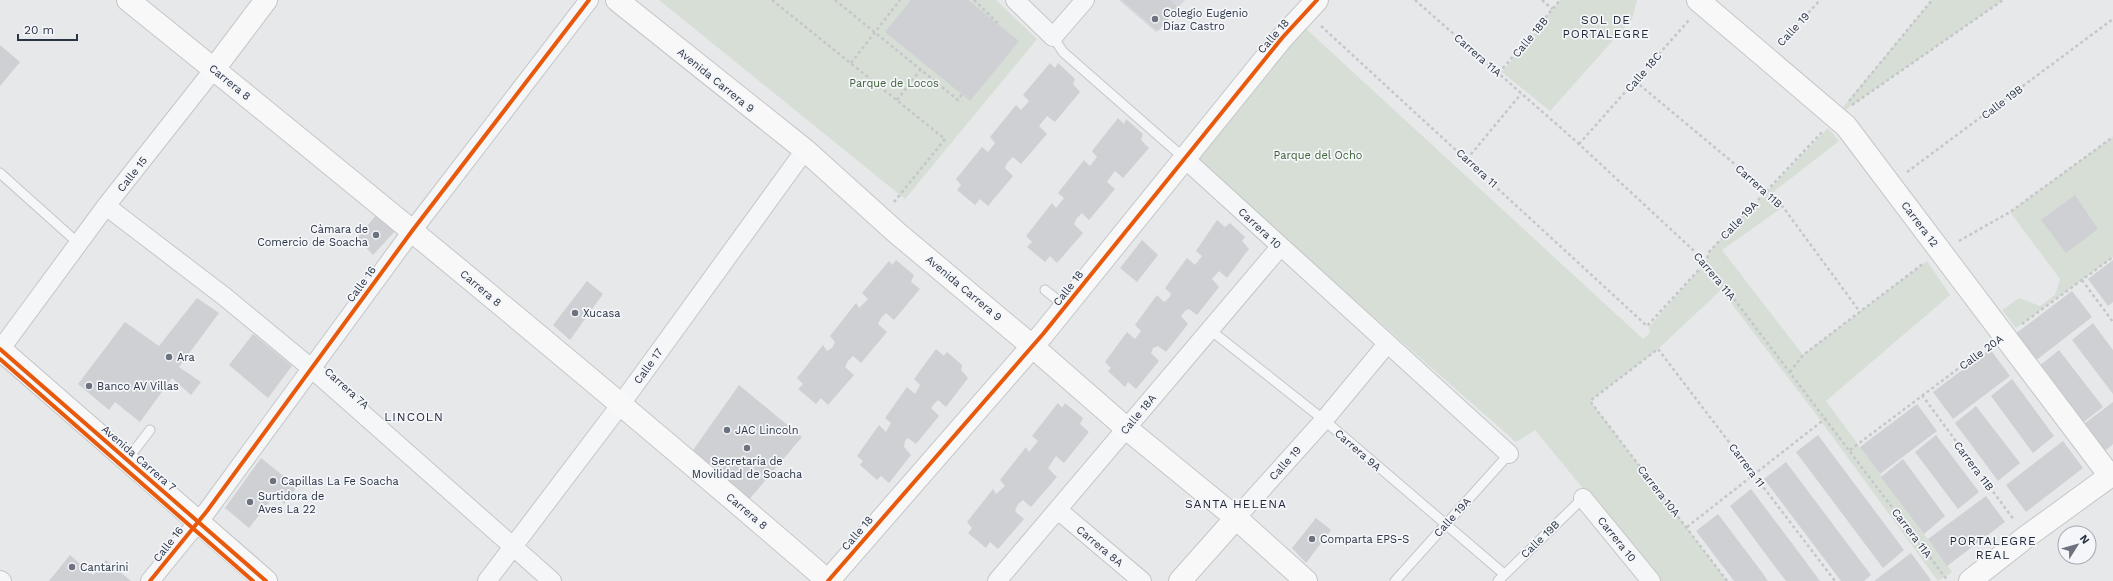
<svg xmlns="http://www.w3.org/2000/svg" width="2113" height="581" font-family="'Work Sans',sans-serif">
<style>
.built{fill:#d4d7dd}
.green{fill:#d6ded6}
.building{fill:#ced0d3}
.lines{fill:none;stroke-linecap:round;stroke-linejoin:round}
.lane-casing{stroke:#c4c6c8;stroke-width:11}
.street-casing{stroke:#c4c6c8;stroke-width:20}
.secondary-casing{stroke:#c4c6c8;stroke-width:24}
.primary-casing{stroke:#c2c5c8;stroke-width:24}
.path{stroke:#c5c6ca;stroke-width:2.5;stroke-dasharray:3 3;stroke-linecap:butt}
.lane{stroke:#f5f6f7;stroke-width:9}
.street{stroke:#f5f6f7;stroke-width:18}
.secondary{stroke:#f8f8f8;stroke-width:22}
.primary{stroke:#f8f8f8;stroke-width:22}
.cycleway-casing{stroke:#f4f6f9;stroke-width:6}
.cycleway{stroke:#e8590c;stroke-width:4}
.poi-dot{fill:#6c737f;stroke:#f4f6f9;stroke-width:1.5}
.labels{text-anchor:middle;stroke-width:3.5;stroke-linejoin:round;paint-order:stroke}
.poi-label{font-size:11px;fill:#2b3445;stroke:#f4f6f9;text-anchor:start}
.street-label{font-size:11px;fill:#2b3445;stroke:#f4f6f9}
.park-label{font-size:11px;fill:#3f6138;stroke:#f4f6f9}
.neighbourhood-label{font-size:12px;letter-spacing:1px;fill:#1d2536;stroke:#f4f6f9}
</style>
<rect width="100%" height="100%" fill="#e6e8ea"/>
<!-- built -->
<path class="built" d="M1119 0H1185L1156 32Z"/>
<!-- green -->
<path class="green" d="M659 0H996L1037 39 905 199Z
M1560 0H1637L1632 19 1550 111 1502 72Z
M1932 0H2003L1835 117Z
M1304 27 1643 339 1650 333 1649 327 1706 262 1709 252 1828 128 1839 141 1772 193 1783 207 1722 250 1803 355 1927 261 1950 295 1826 401 1952 572 1938 581 1821 421 1721 290 1658 349 1590 401 1727 581H1659L1535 430 1516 442 1194 159Z
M2113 137V257L2016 328 2002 310 2019 298 2040 306 2055 295 2060 279 2010 212Z"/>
<!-- building -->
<path class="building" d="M911 0H968L1019 41 970 101 885 32Z
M1122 0H1170L1178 8 1158 31Z
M0 45 20 62 0 86Z
M1050 63 1055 68 1058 63 1075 79 1073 84 1080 92 1055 122 1047 116 1039 126 1047 134 1021 164 1013 157 1007 163 1005 168 1013 176 988 206 980 199 975 205 957 190 961 185 956 179 982 147 988 152 995 143 990 137 1016 105 1021 110 1029 101 1023 95Z
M1118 118 1124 124 1126 119 1143 134 1141 140 1149 148 1123 178 1115 171 1111 176 1107 182 1115 189 1089 220 1082 213 1077 218 1074 224 1083 233 1057 263 1050 256 1045 262 1027 247 1032 242 1026 236 1052 203 1056 208 1064 198 1058 193 1084 160 1090 166 1097 157 1092 151Z
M2075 195 2098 229 2066 253 2041 220Z
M377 214 395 231 373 255 357 238Z
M1217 220 1225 227 1230 223 1245 237 1242 241 1249 249 1227 278 1219 271 1212 279 1219 287 1197 315 1189 309 1185 311 1181 316 1188 324 1166 352 1158 346 1153 348 1151 353 1159 361 1136 389 1128 382 1125 387 1108 371 1111 368 1105 362 1127 332 1135 339 1141 331 1135 325 1157 295 1164 302 1169 298 1171 294 1165 288 1187 258 1195 265 1202 256 1196 251Z
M1142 240 1158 255 1137 282 1120 268Z
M896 260 914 275 911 282 920 289 894 320 886 313 881 318 878 324 887 332 861 363 853 356 848 361 845 367 854 375 828 405 821 398 816 404 798 389 803 384 797 378 823 345 827 351 832 348 835 342 830 336 856 303 859 308 868 299 862 293 889 261 892 265Z
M2113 260V302L2108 306 2088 279Z
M587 281 603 294 570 340 553 325Z
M2072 291 2092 317 2035 361 2015 334Z
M197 298 219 313 179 367 201 382 191 395 172 378 140 422 115 402 109 410 78 384 125 322 159 346Z
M2093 323 2113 350V394L2072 340Z
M253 334 292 366 268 398 229 365Z
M936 349 944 356 947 352 962 365 961 370 968 378 946 407 938 400 934 404 931 408 939 416 916 444 908 438 905 441 904 447 911 455 889 483 881 476 877 480 860 465 863 461 857 456 879 425 886 432 891 423 885 418 907 387 915 394 920 385 914 379Z
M1990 349 2010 376 1953 419 1933 392Z
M2059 350 2103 407 2081 424 2038 367Z
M2012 379 2054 436 2033 453 1991 396Z
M739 385 802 437 747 502 691 453Z
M2113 402V444L2105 451 2084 424Z
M1058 403 1062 408 1065 403 1083 418 1080 424 1089 432 1064 463 1056 456 1048 468 1057 477 1031 507 1023 500 1018 504 1015 511 1024 519 998 549 990 542 986 548 968 533 972 528 967 522 993 489 996 494 1005 486 1000 480 1026 447 1029 452 1038 441 1032 436Z
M1917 404 1937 431 1880 474 1860 447Z
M1976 406 2020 463 1998 481 1955 423Z
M1818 435 1904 550 1883 568 1796 452Z
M1936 435 1979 492 1958 509 1915 452Z
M2063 441 2083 468 2026 512 2006 485Z
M261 458 297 487 284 504 275 495 249 528 225 508Z
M1903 459 1945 516 1924 534 1881 477Z
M1786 462 1871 575 1864 581H1841L1764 479Z
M1751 489 1794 546 1820 581H1786L1773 564 1730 506Z
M1986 496 2005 522 1947 566 1928 539Z
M1718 514 1761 571 1768 581H1734L1696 531Z
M1316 518 1331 530 1306 563 1292 548Z
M1911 553 1931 580 1930 581H1874Z
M70 555 93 575 106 560 131 581H49Z"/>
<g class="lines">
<!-- lane casing -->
<g class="lane-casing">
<path id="lane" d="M1053 37 1063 52 1184 158
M0 173 78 243
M1045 290 1065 306
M1209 329 1324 420 1504 574
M127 460 150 430
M1395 581 1509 454
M1498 581 1583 498"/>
</g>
<!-- street casing -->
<g class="street-casing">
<path id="street" d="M1015 0 1053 37 1085 0
M1184 158 1509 454
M106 206 225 297 311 368 552 581
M0 350 106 206 214 69
M1583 498 1651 581
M1058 510 1142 581
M1236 518 1324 420 1387 344
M0 580 2 581
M150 581 207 511 412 231 589 0
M487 581 621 404 805 150
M997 581 1280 247"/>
</g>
<!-- secondary casing -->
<g class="secondary-casing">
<path id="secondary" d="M128 0C364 190 599 383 828 581
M617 0 805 150 897 233 1032 346 1126 428 1236 518 1306 581
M1698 0 1846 126 2110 476 2026 537 1970 581
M214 69 266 0
M828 581 1043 334 1282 38 1317 0
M1180 581 1236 518"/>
</g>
<!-- primary casing -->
<g class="primary-casing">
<path id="primary" d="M0 349 266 581"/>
</g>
<!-- path -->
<path class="path" d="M772 0 945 139 894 202
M835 0 958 100 962 94
M974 0 1000 25
M1415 0 1579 144 1706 262 1948 581
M1542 0 1552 9
M1321 26 1647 326 1706 262 1709 252 1822 132
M1780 44 1820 0
M851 63 900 0
M1499 73 1560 0
M1635 81 1767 191 1783 207 1860 312
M897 100 921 69
M1849 101 1932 0
M1852 105 2003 0
M1579 144 1690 19
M1467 159 1521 94
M1907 172 2113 19
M1959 241 2010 212 2113 137
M2082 280 2113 322
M2022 324 2113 257
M1790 372 1803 355 1924 263
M1922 395 2014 520
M1850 450 1987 347
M1687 527 1826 418
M1727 581 1590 401 1658 349 1835 581"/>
<!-- lane -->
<use href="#lane" class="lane"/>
<!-- street -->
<use href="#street" class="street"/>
<!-- secondary -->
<use href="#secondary" class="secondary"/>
<!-- primary -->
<use href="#primary" class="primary"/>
<!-- cycleway casing -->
<g class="cycleway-casing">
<path id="cycleway" d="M0 349 266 581
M0 359 253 581
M150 581 207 511 412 231 589 0
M828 581 1043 334 1282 38 1317 0"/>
</g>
<!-- cycleway -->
<use href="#cycleway" class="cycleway"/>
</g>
<!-- markers -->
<g class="poi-dot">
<circle cx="1155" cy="19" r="4"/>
<circle cx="376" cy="235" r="4"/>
<circle cx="575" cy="313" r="4"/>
<circle cx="169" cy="357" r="4"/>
<circle cx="89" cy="386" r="4"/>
<circle cx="727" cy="430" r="4"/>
<circle cx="747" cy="448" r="4"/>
<circle cx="273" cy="481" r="4"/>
<circle cx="250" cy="502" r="4"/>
<circle cx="1312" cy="539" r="4"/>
<circle cx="72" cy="567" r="4"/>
</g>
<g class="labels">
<!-- poi labels -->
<g class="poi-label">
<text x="1163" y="17">Colegio Eugenio<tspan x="1163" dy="13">Díaz Castro</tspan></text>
<text x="368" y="233" text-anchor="end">Càmara de<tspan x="368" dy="13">Comercio de Soacha</tspan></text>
<text x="583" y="317">Xucasa</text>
<text x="177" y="361">Ara</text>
<text x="97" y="390">Banco AV Villas</text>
<text x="735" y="434">JAC Lincoln</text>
<text x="747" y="465" text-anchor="middle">Secretaría de<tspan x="747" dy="13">Movilidad de Soacha</tspan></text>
<text x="281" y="485">Capillas La Fe Soacha</text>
<text x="258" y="500">Surtidora de<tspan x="258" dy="13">Aves La 22</tspan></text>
<text x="1320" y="543">Comparta EPS-S</text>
<text x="80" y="571">Cantarini</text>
</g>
<!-- street labels -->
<g class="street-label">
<text transform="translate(1793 29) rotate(-47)" y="4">Calle 19</text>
<text transform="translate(1273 36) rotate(-49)" y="4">Calle 18</text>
<text transform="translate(1530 37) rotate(-50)" y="4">Calle 18B</text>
<text transform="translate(1478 55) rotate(41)" y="4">Carrera 11A</text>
<text transform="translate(1643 72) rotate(-49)" y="4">Calle 18C</text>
<text transform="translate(716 80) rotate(39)" y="4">Avenida Carrera 9</text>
<text transform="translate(230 82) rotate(39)" y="4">Carrera 8</text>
<text transform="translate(2002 102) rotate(-37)" y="4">Calle 19B</text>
<text transform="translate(1477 168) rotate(43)" y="4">Carrera 11</text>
<text transform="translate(132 174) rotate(-52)" y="4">Calle 15</text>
<text transform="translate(1759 186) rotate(42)" y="4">Carrera 11B</text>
<text transform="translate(1739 220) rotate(-46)" y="4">Calle 19A</text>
<text transform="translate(1920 224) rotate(53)" y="4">Carrera 12</text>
<text transform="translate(1260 228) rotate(43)" y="4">Carrera 10</text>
<text transform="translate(1715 276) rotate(50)" y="4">Carrera 11A</text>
<text transform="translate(361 284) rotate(-54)" y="4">Calle 16</text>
<text transform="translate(481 288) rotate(40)" y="4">Carrera 8</text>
<text transform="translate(964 288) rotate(40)" y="4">Avenida Carrera 9</text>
<text transform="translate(1068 288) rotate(-52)" y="4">Calle 18</text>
<text transform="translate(1981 352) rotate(-36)" y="4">Calle 20A</text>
<text transform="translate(648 366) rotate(-54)" y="4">Calle 17</text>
<text transform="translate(347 388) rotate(42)" y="4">Carrera 7A</text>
<text transform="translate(1138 414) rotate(-50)" y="4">Calle 18A</text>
<text transform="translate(1358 450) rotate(41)" y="4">Carrera 9A</text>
<text transform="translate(139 458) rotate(41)" y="4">Avenida Carrera 7</text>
<text transform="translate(1285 463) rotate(-48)" y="4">Calle 19</text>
<text transform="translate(1747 465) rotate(53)" y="4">Carrera 11</text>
<text transform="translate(1974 466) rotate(53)" y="4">Carrera 11B</text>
<text transform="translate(1659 491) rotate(52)" y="4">Carrera 10A</text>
<text transform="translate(747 511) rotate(40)" y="4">Carrera 8</text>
<text transform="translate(1452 517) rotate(-48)" y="4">Calle 19A</text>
<text transform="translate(857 533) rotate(-49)" y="4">Calle 18</text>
<text transform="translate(1912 533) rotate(53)" y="4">Carrera 11A</text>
<text transform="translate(1540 539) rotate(-44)" y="4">Calle 19B</text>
<text transform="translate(1617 539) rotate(51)" y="4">Carrera 10</text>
<text transform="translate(168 544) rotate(-52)" y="4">Calle 16</text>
<text transform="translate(1100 546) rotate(40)" y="4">Carrera 8A</text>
</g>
<!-- park labels -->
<g class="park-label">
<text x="894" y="87">Parque de Locos</text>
<text x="1318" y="159">Parque del Ocho</text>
</g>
<!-- neighbourhood labels -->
<g class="neighbourhood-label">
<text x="1606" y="24">SOL DE<tspan x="1606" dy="14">PORTALEGRE</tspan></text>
<text x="414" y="421">LINCOLN</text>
<text x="1236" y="508">SANTA HELENA</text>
<text x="1993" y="545">PORTALEGRE<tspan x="1993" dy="14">REAL</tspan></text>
</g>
</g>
<!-- north arrow -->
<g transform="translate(2077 545) rotate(53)"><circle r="19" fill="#f4f6f9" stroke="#a4a8b1"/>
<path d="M0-3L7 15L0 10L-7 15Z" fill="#6c737f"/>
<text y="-6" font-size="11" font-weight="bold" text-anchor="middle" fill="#2b3445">N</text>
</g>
<!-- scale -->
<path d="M18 34v6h59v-6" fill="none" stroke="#2b3445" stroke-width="2"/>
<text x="24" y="34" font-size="12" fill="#2b3445" stroke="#f4f6f9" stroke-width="3" paint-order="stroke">20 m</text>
</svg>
